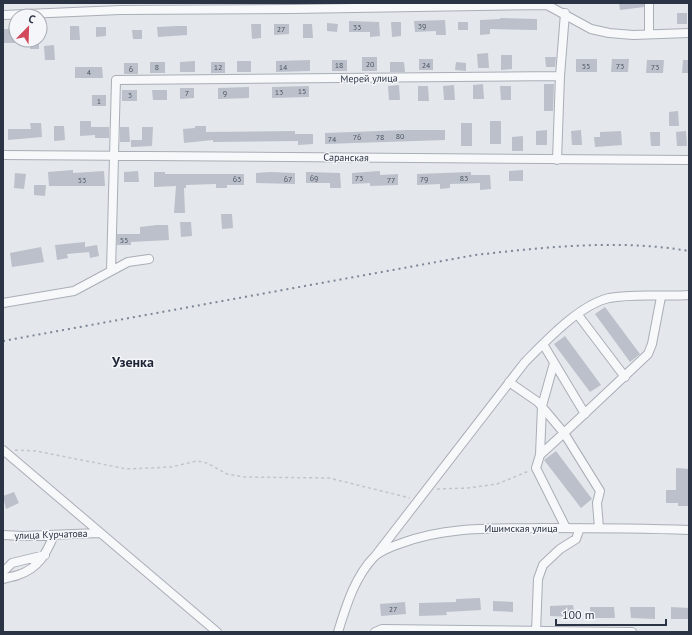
<svg xmlns="http://www.w3.org/2000/svg" width="692" height="635" font-family="'PT Sans',sans-serif">
<style>
.building{fill:#bbc0ca}
.lines{fill:none;stroke-linecap:round;stroke-linejoin:round}
.minor-casing{stroke:#a9aeb7;stroke-width:10}
.path{stroke:#c2c5cb;stroke-width:1.5;stroke-dasharray:3 3;stroke-linecap:butt}
.minor{stroke:#f7f8fa;stroke-width:8}
.rail{stroke:#7d8696;stroke-width:2;stroke-dasharray:2 4;stroke-linecap:butt}
.labels{text-anchor:middle;stroke-width:3;stroke-linejoin:round;paint-order:stroke}
.number-label{font-size:8px;fill:#4f5766}
.street-label{font-size:10px;fill:#2b3445;stroke:#f4f6f9}
.district-label{font-size:14px;font-weight:bold;fill:#1d2536;stroke:#f4f6f9}
</style>
<rect width="100%" height="100%" fill="#e4e7ec"/>
<!-- building -->
<path class="building" d="M619 3H644V7L620 10Z
M677 13H687V24H677Z
M500 18 537 19V30L490 29V34L480 35V20L500 19Z
M445 20 446 35H436V31L415 32 414 21Z
M349 21 379 22 380 36 370 37V32H349Z
M391 22H401V36L392 37Z
M458 22H468V30H458Z
M327 23 338 24 337 32 327 31Z
M251 24H261V38L252 39Z
M274 24H289V34L274 35Z
M303 24H312L313 38H303Z
M70 26H79L80 40H70Z
M177 26H187V35L158 37 157 27Z
M96 27H106V36L96 37Z
M4 29H16V43H4Z
M132 30H142V39H133Z
M30 40H39V49H30Z
M54 45 55 60H45L44 46Z
M488 53 489 68H478L477 54Z
M501 55H512V69L501 70Z
M362 57H377V71H362Z
M545 57H556L555 67H546Z
M419 59H433V70H419Z
M576 59H597V72H576Z
M612 59H629L628 72H611Z
M310 60V71L276 72V61Z
M332 60H347V71H332Z
M647 60H664L663 73H646Z
M683 60H689V73H682Z
M195 61V72H180V62Z
M237 61H251V72H237Z
M150 62H165V73H150Z
M211 62H225V73H211Z
M390 62H404L405 72H390Z
M456 62 466 63V71L455 70Z
M124 63H138V74H124Z
M75 67H102L103 78H75Z
M483 84 484 99H473V85Z
M544 84H554L553 111H544Z
M399 85 400 100H389L388 86Z
M454 85 455 100H444L443 86Z
M309 86V97L272 98V87Z
M418 86H428L429 101H418Z
M500 86H511V100H501Z
M249 87V98L218 99V88Z
M180 88H194V98L180 99Z
M122 90H137V101H122Z
M152 90H167V100H153Z
M92 95H106V106H92Z
M678 111 679 126H669V112Z
M80 121H91V127H109V138H95V135L80 136Z
M490 121H501V144H490Z
M30 123H41L42 137 8 140V129H31Z
M461 123H472V146H461Z
M54 126H64L65 140 54 141Z
M195 126H206V132L295 131V134H313V144L298 145V141L213 142V140L184 143 183 129 195 128Z
M120 127H129L130 142H120Z
M142 127H153L152 146 131 147V140H142Z
M407 130H445V140L325 144V133Z
M547 130V145H536V131Z
M581 130 582 145H572L571 131Z
M621 131 622 145 595 147 594 137H600V132Z
M686 131 687 146H677L676 132Z
M650 132H660V146H651Z
M523 136V151H512V137Z
M73 170V173L104 171 105 186H49L48 172Z
M523 170V181H509V171Z
M138 171 139 182H124V172Z
M380 171V175L398 174V185L370 186V183L352 184V173Z
M154 172H165V174H244V185H227V188H216V184L186 185V188H184L185 213H174L176 186 154 187Z
M270 172 295 173V184L256 183V173Z
M306 172 340 173 341 188H330V183H306Z
M471 172V175H490L491 189 480 190V183L450 184V188L440 189V184L417 185V174Z
M15 173 26 174 24 189 14 188Z
M34 185H46L45 196 34 195Z
M221 214H232L233 228 222 229Z
M180 222H191L192 236 181 237Z
M157 225H168L169 240 131 242V245H117V234H140V227Z
M85 242V247L97 245 99 256 90 258 89 252 67 254 68 258 57 260 55 245Z
M41 247 44 262 12 267 10 253Z
M605 307 640 354 630 362 595 314Z
M565 336 601 385 590 392 554 344Z
M556 451 592 499 581 508 544 460Z
M676 468 689 469V506H678V503H666V490H676Z
M14 492 19 503 6 509 3 496Z
M480 598 481 610 446 612 447 615 419 616V603L456 602V599Z
M493 601 513 602V612L493 611Z
M405 602 406 614 381 616 380 604Z
M573 605 575 617 550 616V606Z
M590 607H614L615 618H590Z
M630 607H655V619L631 618Z
M671 607 689 608V619H671Z"/>
<g class="lines">
<!-- minor casing -->
<g class="minor-casing">
<path id="minor" d="M649 3V34
M3 15 120 10 292 9 547 5 591 29 609 33 633 35 689 33
M3 155 689 160
M557 160 560 76
M111 271 116 80 560 76 565 13
M3 303 74 291 128 262 149 259
M578 315 625 377
M543 344 585 414
M509 382 538 402 564 433 540 455 536 468 566 528
M3 450 217 632
M540 455 542 406 554 363
M599 528 597 503 600 491 564 433 648 354 652 344 661 297
M3 535 23 536 99 533
M376 555 525 362C546 341 579 305 609 298 635 293 663 297 689 295
M3 572 12 563 45 555
M3 579C8 577 13 577 18 575 39 568 46 554 54 535
M338 632C346 606 355 576 375 556 382 550 393 546 402 543 447 526 493 529 540 528 590 528 639 528 689 530
M375 632 382 629 632 632
M536 632 538 579 543 565 560 549 576 539 580 528"/>
</g>
<!-- path -->
<path class="path" d="M15 450 36 451 127 469 171 467 197 461 207 463 227 474 244 477 329 478 410 498
M437 489 468 488 497 484 529 471"/>
<!-- minor -->
<use href="#minor" class="minor"/>
<!-- rail -->
<path class="rail" d="M3 341 475 255C546 247 618 239 689 251"/>
</g>
<g class="labels">
<!-- number labels -->
<g class="number-label">
<text x="422" y="29">39</text>
<text x="357" y="30">33</text>
<text x="281" y="32">27</text>
<text x="370" y="67">20</text>
<text x="339" y="68">18</text>
<text x="426" y="68">24</text>
<text x="586" y="69">55</text>
<text x="620" y="69">73</text>
<text x="157" y="70">8</text>
<text x="218" y="70">12</text>
<text x="283" y="70">14</text>
<text x="655" y="70">73</text>
<text x="131" y="72">6</text>
<text x="89" y="75">4</text>
<text x="302" y="94">15</text>
<text x="279" y="95">13</text>
<text x="187" y="96">7</text>
<text x="225" y="96">9</text>
<text x="130" y="98">3</text>
<text x="99" y="104">1</text>
<text x="400" y="139">80</text>
<text x="357" y="140">76</text>
<text x="380" y="140">78</text>
<text x="332" y="142">74</text>
<text x="314" y="181">69</text>
<text x="359" y="181">73</text>
<text x="464" y="181">83</text>
<text x="237" y="182">63</text>
<text x="288" y="182">67</text>
<text x="424" y="182">79</text>
<text x="82" y="183">53</text>
<text x="391" y="183">77</text>
<text x="124" y="243">55</text>
<text x="393" y="612">27</text>
</g>
<!-- street labels -->
<g class="street-label">
<text transform="translate(369 78) rotate(-1)" y="4">Мерей улица</text>
<text transform="translate(346 157) rotate(1)" y="4">Саранская</text>
<text x="521" y="532">Ишимская улица</text>
<text transform="translate(51 534) rotate(-2)" y="4">улица Курчатова</text>
</g>
<!-- district labels -->
<g class="district-label">
<text x="133" y="367">Узенка</text>
</g>
</g>
<!-- border -->
<rect width="692" height="635" fill="none" stroke="#2b3445" stroke-width="8"/>
<!-- north arrow -->
<g transform="translate(28 28) rotate(23)"><circle r="19" fill="#f4f6f9" stroke="#a4a8b1"/>
<path d="M0-3L7 15L0 10L-7 15Z" fill="#d1495b"/>
<text y="-6" font-size="11" font-weight="bold" text-anchor="middle" fill="#2b3445">С</text>
</g>
<!-- scale -->
<path d="M556 619v6h110v-6" fill="none" stroke="#2b3445" stroke-width="2"/>
<text x="562" y="619" font-size="12" fill="#2b3445" stroke="#f4f6f9" stroke-width="3" paint-order="stroke">100 m</text>
</svg>
